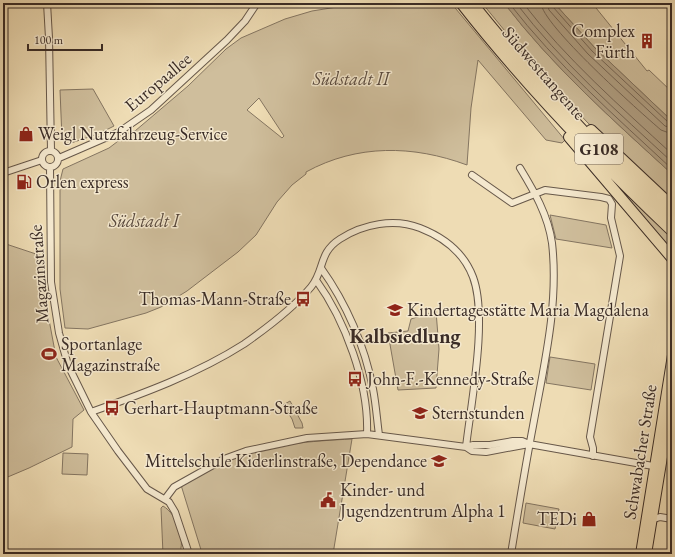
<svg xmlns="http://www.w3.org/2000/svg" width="675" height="557" font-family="'EB Garamond',serif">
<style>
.green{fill:#cfbe9c;stroke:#847561;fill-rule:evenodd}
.water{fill:#b1a084;stroke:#81725e}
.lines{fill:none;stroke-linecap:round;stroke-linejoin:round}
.shore{stroke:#766655;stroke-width:1}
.minor-casing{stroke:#67584a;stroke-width:8}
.major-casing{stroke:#3a2c26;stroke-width:10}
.highway-casing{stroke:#3a2c26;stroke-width:12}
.minor{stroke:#f4e8ce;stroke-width:6}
.major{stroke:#eedcb4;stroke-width:8}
.highway{stroke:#eedcb4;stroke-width:10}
.labels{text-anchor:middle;stroke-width:3;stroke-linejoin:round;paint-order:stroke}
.shield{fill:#f4e8ce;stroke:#726458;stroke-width:1}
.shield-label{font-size:17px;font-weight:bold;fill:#3a2c26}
.poi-label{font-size:18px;fill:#3a2c26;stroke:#f4e8ce;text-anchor:start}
.street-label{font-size:18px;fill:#3a2c26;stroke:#f4e8ce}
.park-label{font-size:18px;font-style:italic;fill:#58493e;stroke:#f4e8ce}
.quarter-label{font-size:20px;font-weight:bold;fill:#3a2c26;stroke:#f4e8ce}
</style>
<rect width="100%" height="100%" fill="#eedcb4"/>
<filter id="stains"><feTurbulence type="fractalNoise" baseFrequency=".005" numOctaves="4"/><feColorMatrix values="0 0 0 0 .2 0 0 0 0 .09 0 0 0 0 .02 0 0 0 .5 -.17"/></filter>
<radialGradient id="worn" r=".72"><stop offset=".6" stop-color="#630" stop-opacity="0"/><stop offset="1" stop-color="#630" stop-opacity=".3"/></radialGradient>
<!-- green -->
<path class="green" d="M362 3 443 5 445 3H451L565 140 562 143 546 140 478 60 471 108 467 165C413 145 357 144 306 172V174L292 185 277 202 256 235 238 252 187 291 161 307 146 313 88 329 65 328 60 289V181L63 169 109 148 130 132 135 131 188 86 226 49 241 38 285 19 312 11ZM259 98 284 136 282 138 247 110Z
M482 3H504C553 67 613 120 672 174V202L587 122 523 53Z
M554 3H592L647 71 649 70 672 92V121L595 48Z
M93 89 114 126 98 134 68 144 62 139 60 90Z
M609 176 672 237V251Z
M550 215 606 225 612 248 556 239Z
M3 243 42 256 47 309 56 357 84 410 73 419 72 447 29 468 3 479Z
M436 311 439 349 436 388 398 390 388 333 408 331 411 319Z
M550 357 595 364 591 390 546 383Z
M290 401 302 423 303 428H295L292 419 283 405Z
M352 439 333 554 202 553 181 485C197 477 213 467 230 460 268 444 312 441 352 439Z
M63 453 88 454 87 475 62 474Z
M526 503 559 509 555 529 523 523Z
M163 506C177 514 186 541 179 554H163L161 508Z"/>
<!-- water -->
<path class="water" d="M504 3H554L595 48 672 121V174C613 120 553 67 504 3Z"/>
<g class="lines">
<!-- shore -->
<path class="shore" d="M509 3C557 65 615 116 672 169
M516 3C561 62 618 112 672 162
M523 3C566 59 620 106 672 154
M541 3C541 24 640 112 661 130L672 134
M547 3 549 10 588 54 665 126 672 128
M552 3 553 7 592 51 668 122 672 123"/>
<!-- minor casing -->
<g class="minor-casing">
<path id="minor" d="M47 3 49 38 51 151
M42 159a8 8 0 1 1 16 0a8 8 0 1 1-16 0Z
M59 158 119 132 151 110 227 40 245 21 257 3
M50 167 51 282 59 333 68 365 91 412 118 451 147 489 169 502 175 512 189 554
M3 173 42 160
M472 175 512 203 545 190 601 197 609 199 612 204 611 218 620 256 590 437 593 448V456
M321 268C346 303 365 346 373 389 376 404 377 420 379 435
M316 280C345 320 369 384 367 434
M91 412C142 394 197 374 244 344 264 330 295 306 311 287 325 270 318 253 340 239 363 224 394 218 420 228 443 237 464 253 473 277 488 317 471 403 466 447
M466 447 472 451 486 452 529 444
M165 499 174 487 224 459 246 451 307 438 367 434 466 447 473 445H490L513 441H522L529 444 653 466
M651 520 660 517 672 519
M511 554C518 511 525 468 533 426 544 365 559 304 552 243 548 215 534 191 520 168"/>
</g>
<!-- major casing -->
<g class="major-casing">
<path id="major" d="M640 554 672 355
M647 554 672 402"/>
</g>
<!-- highway casing -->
<g class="highway-casing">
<path id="highway" d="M461 3C525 85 597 160 672 231
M472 3C534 80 600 152 672 219
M591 130 672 206
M569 137 672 258"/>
</g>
<!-- minor -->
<use href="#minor" class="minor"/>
<!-- major -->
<use href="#major" class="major"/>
<!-- highway -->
<use href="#highway" class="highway"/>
</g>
<!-- icons -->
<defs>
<g id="building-bare" transform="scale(1.2)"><path d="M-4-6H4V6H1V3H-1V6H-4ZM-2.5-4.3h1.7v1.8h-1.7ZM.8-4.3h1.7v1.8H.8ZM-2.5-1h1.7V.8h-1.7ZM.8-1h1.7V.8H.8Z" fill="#8f2418" stroke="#f4e8ce" stroke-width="2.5" paint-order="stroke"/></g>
<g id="shop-bare" transform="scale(1.2)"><path d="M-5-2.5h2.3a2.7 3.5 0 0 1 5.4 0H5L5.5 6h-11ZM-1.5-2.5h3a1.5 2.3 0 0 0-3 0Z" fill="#8f2418" stroke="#f4e8ce" stroke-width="2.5" paint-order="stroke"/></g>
<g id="fuel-bare" transform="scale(1.2)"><path d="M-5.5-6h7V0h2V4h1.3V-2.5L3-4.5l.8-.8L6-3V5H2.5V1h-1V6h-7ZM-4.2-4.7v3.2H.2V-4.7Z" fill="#8f2418" stroke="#f4e8ce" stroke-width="2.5" paint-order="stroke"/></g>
<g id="bus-bare" transform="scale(1.2)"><path d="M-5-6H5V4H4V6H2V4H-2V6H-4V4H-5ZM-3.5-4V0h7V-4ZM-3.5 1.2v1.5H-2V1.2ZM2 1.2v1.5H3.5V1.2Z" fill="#8f2418" stroke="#f4e8ce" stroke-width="2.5" paint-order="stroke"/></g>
<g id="school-bare" transform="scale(1.2)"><path d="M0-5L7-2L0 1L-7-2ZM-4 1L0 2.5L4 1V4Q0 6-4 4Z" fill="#8f2418" stroke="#f4e8ce" stroke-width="2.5" paint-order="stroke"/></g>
<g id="stadium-bare" transform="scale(1.2)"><path d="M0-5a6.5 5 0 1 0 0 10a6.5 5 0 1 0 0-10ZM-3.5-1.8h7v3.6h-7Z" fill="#8f2418" stroke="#f4e8ce" stroke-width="2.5" paint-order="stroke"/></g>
<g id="civic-bare" transform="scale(1.2)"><path d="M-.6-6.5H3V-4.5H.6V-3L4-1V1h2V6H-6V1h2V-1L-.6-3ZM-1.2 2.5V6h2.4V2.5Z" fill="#8f2418" stroke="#f4e8ce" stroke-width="2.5" paint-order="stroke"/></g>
</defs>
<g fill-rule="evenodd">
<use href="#building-bare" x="647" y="41"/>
<use href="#shop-bare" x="26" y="134"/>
<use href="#fuel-bare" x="24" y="182"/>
<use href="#bus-bare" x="303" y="299"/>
<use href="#school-bare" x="395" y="310"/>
<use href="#stadium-bare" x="49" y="354"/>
<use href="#bus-bare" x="355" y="379"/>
<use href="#bus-bare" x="112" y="408"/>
<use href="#school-bare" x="420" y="413"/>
<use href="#school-bare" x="439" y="461"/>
<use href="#civic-bare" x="328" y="500"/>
<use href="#shop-bare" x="589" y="519"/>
</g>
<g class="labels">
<!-- shield labels -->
<rect class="shield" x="575" y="134" width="48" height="30" rx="3"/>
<g class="shield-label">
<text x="599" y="155">G108</text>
</g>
<!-- poi labels -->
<g class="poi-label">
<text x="635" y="37" text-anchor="end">Complex<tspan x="635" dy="21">Fürth</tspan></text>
<text x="38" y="140">Weigl Nutzfahrzeug-Service</text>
<text x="36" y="188">Orlen express</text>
<text x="291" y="305" text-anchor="end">Thomas-Mann-Straße</text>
<text x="407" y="316">Kindertagesstätte Maria Magdalena</text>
<text x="61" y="350">Sportanlage<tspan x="61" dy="21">Magazinstraße</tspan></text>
<text x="367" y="385">John-F.-Kennedy-Straße</text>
<text x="124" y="414">Gerhart-Hauptmann-Straße</text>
<text x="432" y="419">Sternstunden</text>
<text x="427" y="467" text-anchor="end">Mittelschule Kiderlinstraße, Dependance</text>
<text x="340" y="496">Kinder- und<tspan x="340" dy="21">Jugendzentrum Alpha 1</tspan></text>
<text x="577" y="525" text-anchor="end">TEDi</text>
</g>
<!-- street labels -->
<g class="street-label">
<text transform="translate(544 73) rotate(49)" y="6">Südwesttangente</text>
<text transform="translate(158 82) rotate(-40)" y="6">Europaallee</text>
<text transform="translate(39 274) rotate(-94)" y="6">Magazinstraße</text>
<text transform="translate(640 452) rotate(-81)" y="6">Schwabacher Straße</text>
</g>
<!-- park labels -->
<g class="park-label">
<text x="351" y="85">Südstadt II</text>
<text x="144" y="227">Südstadt I</text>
</g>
<!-- quarter labels -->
<g class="quarter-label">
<text x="405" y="343">Kalbsiedlung</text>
</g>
</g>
<!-- margin -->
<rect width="675" height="557" fill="none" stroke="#eedcb4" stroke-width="16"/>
<rect x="4" y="4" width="667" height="549" fill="none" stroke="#3a2c26" stroke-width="2"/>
<rect x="8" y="8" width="659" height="541" fill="none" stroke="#3a2c26"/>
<!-- scale -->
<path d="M28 44v6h74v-6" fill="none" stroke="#3a2c26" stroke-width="2"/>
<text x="34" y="44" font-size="12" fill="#3a2c26" stroke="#f4e8ce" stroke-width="3" paint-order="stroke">100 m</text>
<rect width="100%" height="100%" filter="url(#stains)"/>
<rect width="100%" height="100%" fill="url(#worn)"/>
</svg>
